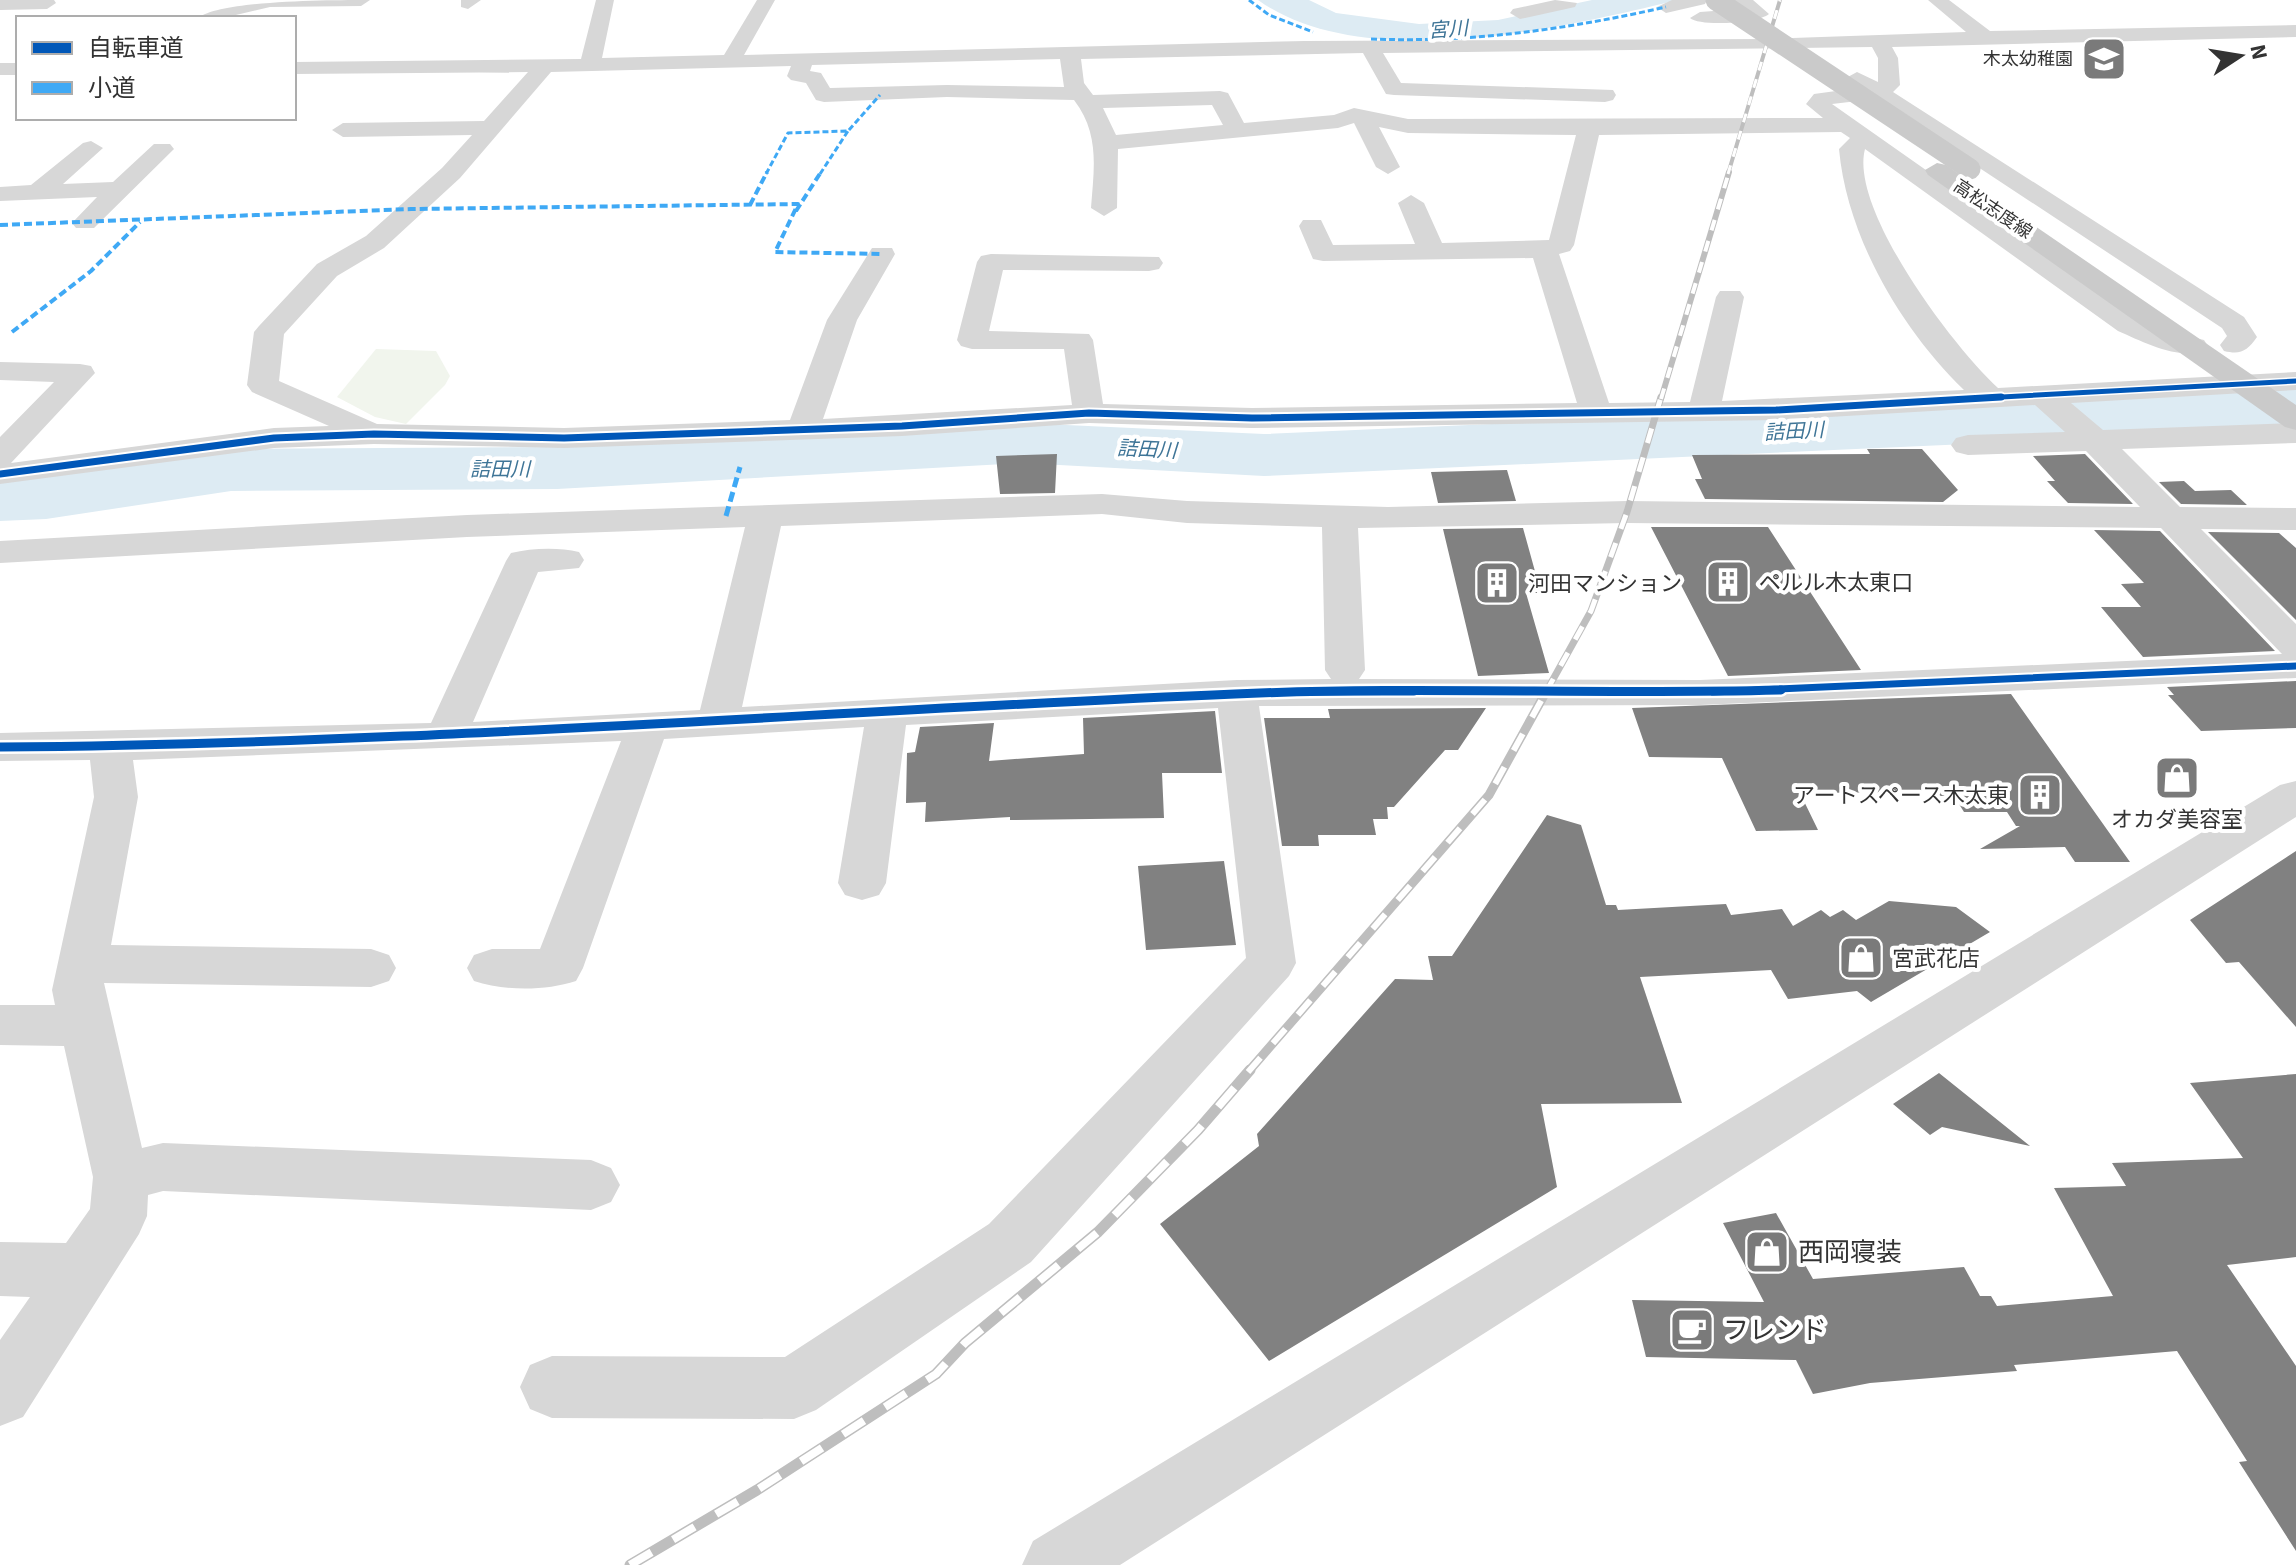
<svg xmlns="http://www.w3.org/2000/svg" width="2296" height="1565" font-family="'Source Sans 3','Noto Sans JP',sans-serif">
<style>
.green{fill:#f1f5ed}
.water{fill:#ddebf3}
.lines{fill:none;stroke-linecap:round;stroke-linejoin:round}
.river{fill:#ddebf3;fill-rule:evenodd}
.building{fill:#818181}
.minor{fill:#d7d7d7;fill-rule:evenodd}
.major{fill:#cacaca;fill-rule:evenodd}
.rail-far4-casing{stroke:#bebebe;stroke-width:4}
.rail-far3-casing{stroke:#bebebe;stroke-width:6}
.rail-far2-casing{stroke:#bebebe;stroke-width:7}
.rail-far1-casing{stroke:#bebebe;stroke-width:9}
.rail-casing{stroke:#bebebe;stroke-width:11}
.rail-far4{stroke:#fff;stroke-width:3;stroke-dasharray:9;stroke-linecap:butt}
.rail-far3{stroke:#fff;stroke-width:4;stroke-dasharray:11;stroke-linecap:butt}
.rail-far2{stroke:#fff;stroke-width:5;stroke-dasharray:15;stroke-linecap:butt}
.rail-far1{stroke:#fff;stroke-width:6;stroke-dasharray:19;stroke-linecap:butt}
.rail{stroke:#fff;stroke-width:8;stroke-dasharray:25;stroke-linecap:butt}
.major-bridge{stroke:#cacaca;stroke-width:21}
.quiet-far2{stroke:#3fa9f5;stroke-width:3;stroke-dasharray:6 3;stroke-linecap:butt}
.quiet-far1{stroke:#3fa9f5;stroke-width:4;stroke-dasharray:8 4;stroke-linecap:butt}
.quiet{stroke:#3fa9f5;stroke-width:5;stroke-dasharray:10 5;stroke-linecap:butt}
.cycleway-far2-casing{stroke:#fff;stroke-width:8}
.cycleway-far1-casing{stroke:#fff;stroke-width:11}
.cycleway-casing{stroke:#fff;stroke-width:14}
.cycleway-far2{stroke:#0057b8;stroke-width:5}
.cycleway-far1{stroke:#0057b8;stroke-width:7}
.cycleway{stroke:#0057b8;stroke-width:9}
.labels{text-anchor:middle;stroke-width:8;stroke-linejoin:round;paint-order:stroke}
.far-poi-label{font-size:18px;fill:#333;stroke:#fff;text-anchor:end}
.far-street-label{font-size:18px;fill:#333;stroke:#fff}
.far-water-label{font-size:20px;font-style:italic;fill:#3f7597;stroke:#fff}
.poi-label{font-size:22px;fill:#333;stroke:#fff;text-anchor:start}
.near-poi-label{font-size:26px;fill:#333;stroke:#fff;text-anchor:start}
</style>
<rect width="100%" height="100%" fill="#fff"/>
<!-- green -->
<path class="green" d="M376 349 436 351 450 376 445 385 406 424 375 417 337 397Z"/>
<!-- water -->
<path class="water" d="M1258 0H1309L1336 13 1419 24 1498 20 1592 0H1678C1562 28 1363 75 1258 0Z"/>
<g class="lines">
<!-- river -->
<path class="river" d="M2296 389V429L1264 476 1022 463 557 489 231 491 46 519 0 521V479L46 477 231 449 557 447 1022 423 1264 434Z"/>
</g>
<!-- building -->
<path class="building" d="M1867 449H1922L1958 490 1943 502 1705 499 1695 479H1702L1692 455 1870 454Z
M1057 454 1055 493 1000 494 996 456Z
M2085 454 2133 504 2068 503 2047 481H2055L2033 456Z
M1507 470 1516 501 1438 503 1431 472Z
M2184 481 2195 491 2231 490 2247 505 2181 504 2159 482Z
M1651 527H1768L1861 670 1728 676Z
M1523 528 1541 593H1526L1549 673 1478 676 1443 529Z
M2094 530 2160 531 2275 651 2143 657 2101 607H2141L2121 584 2144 583Z
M2208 532 2279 533 2296 548V620Z
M2296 681V728L2201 731 2168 695H2174L2167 687Z
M2011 694 2130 862H2075L2065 847 1980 849 2020 826H2016L2007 812H1964L1954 796H1932L1929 792 1800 793 1818 830 1756 831 1722 758 1649 757 1632 708Z
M1486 708 1458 750H1445L1394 807H1387L1388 819H1373L1376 835H1318L1319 846H1282L1264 718H1330L1328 709Z
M1215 711 1222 773H1162L1164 818 1010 820V817L925 822 926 802 906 803 907 753 915 752 920 727 994 723 989 761 1084 754 1083 718Z
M1547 815 1581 825 1606 905H1616L1618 910 1726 904 1731 915 1782 909 1793 926 1821 910 1830 917 1843 910 1856 920 1889 901 1956 907 1990 932 1871 1002 1857 991 1788 999 1771 970 1640 977 1682 1103 1541 1104 1557 1187 1269 1361 1160 1224 1259 1146 1257 1134 1395 979 1433 980 1428 956H1452Z
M2296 851V1027L2239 962 2226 963 2190 920Z
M1224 861 1236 945 1146 950 1138 866Z
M1939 1073 2030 1146 1942 1127 1930 1135 1893 1104Z
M2296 1074V1257L2227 1265 2296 1366V1551L2239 1462 2247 1461 2177 1351 2014 1365 2017 1371 1870 1383 1813 1394 1796 1360 1646 1357 1632 1300 1764 1302 1723 1223 1776 1213 1813 1279 1964 1267 1980 1296H1991L1997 1306 2113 1296 2054 1188 2126 1186 2112 1163 2243 1158 2190 1083Z"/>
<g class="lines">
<!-- minor -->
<path class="minor" d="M0 0H54L56 3 47 9 0 10Z
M370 0 361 6 270 7 223 18H198C222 0 333 0 370 0Z
M461 0H481L468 9 461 7Z
M596 0H614L602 58 724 55 757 0H775L744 55 1305 41 1767 39 1966 32 1928 0H1949L1990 31 2296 25V37L1892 47 1898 58 1900 85 1893 92 2244 317 2257 337C2247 351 2241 355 2224 351L2220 345 2227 336 2222 328 1875 99 1832 104 2138 319 2169 332 2204 340 2208 346 2204 352C2176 359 2143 342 2118 331L1865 149C1849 209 1954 348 1998 388L2296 372V390L2071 403 2103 430 2296 423V443L2122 449 2180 507 2296 508V530L2201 529 2296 624V678L1700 705 1259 706 1296 963 1289 976 1031 1262 816 1410 794 1419 552 1418 530 1409 520 1387 530 1365 552 1356 785 1357 989 1224 1246 958 1218 708 906 725 886 883 879 895 862 900 845 895 838 883 864 727 664 739 583 968 576 981C545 991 505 991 474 981L467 968 474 955 492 949H540L621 741 133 760 138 797 111 945 371 949 389 955 396 968 389 981 371 987 104 983 142 1148 163 1143 591 1160 611 1168 620 1185 611 1202 591 1210 163 1191 148 1195 147 1216 139 1234 23 1417 0 1426V1340L30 1297 0 1296V1242L66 1243 90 1209 93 1177 64 1046 0 1045V1005H55L52 990 94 797 90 760 0 761V733L431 723 506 561 511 553C532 548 558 547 579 552L584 560 579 568 538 572 473 722 700 710 745 527 467 537 0 563V541L467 515 1102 494 1187 501 1388 507 1627 501 2140 507 2086 451 1968 455 1956 452 1951 445 1956 438 1968 435 2065 432 2035 405 1776 420 1252 428 1089 423 902 436 564 448 374 444 274 448 0 484V437L54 382 0 380V362L80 364 91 366 95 373 11 463 274 428 329 426 252 392 247 385 254 332 259 326 317 264 366 236 442 168 472 135 343 137 332 130 343 123 484 121 528 72 294 74V62L581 59ZM1872 47 1878 58V82L1857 72 1846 78 1858 88 1814 94 1806 104 1823 118 1408 119 1354 108 1334 115 1244 123 1228 93 1220 91 1093 95 1084 83 1081 59 1363 53 1386 94 1394 95 1605 102 1613 100 1616 95 1613 90 1401 83 1383 53ZM1060 59 1064 87 947 85 830 88 821 73 810 71 812 65ZM791 66 787 76 791 80 806 83 816 100 824 102 947 97 1074 100C1100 134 1094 168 1091 208L1104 216 1117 208 1118 149 1338 128 1354 123 1376 167 1388 174 1400 167 1379 127 1408 133 1576 135 1549 240 1442 243 1424 203 1411 195 1398 203 1415 244 1333 245 1321 220H1303L1299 226 1313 259 1323 261 1533 258 1577 403 1252 408 1103 404 1093 340 1089 334 989 331 1003 270 1149 271 1159 269 1163 263 1159 257 991 254 981 256 977 262 957 340 961 346 972 349H1064L1072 405 823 419 857 320 895 254 892 248H872L827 320 790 420 564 428 377 424 279 381 284 334 337 276 384 248 460 178 551 72ZM1212 105 1223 125 1116 135 1103 108ZM1841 132 1850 138 1839 149C1847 237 1901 329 1964 390L1722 401 1744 297 1740 291H1720L1716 297 1690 402 1609 403 1559 254 1570 251 1574 245 1599 135ZM1102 514 1187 523 1322 527 1325 670 1331 679 1237 680 742 707 781 526ZM1627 523 2161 528 2282 654 1700 680 1359 679 1365 670 1358 528Z
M1555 0 1577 3 1575 7 1520 19 1510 13 1513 9Z
M1672 0H1707L1705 4 1666 13 1657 7Z
M1732 0H1753L1769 14C1759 23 1700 27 1690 18L1700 12 1741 9Z
M0 63H18V75H0Z
M91 141 103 148 63 184 113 182 154 144H170L174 149 94 228H76L72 223 97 197 0 201V187L31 185 83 143Z
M2296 781V817L1120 1565H1022L1033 1541 2280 785Z"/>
<!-- major -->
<path class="major" d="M1937 163 1946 165 2296 405V430L2285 427 1928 175 1925 170Z"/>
<!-- rail-far4 casing -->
<g class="rail-far4-casing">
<path id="rail-far4" d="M1728 174 1780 0"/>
</g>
<!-- rail-far3 casing -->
<g class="rail-far3-casing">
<path id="rail-far3" d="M1661 399 1729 172"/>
</g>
<!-- rail-far2 casing -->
<g class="rail-far2-casing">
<path id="rail-far2" d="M1546 692 1591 611 1627 512 1661 397"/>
</g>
<!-- rail-far1 casing -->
<g class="rail-far1-casing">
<path id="rail-far1" d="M1248 1072 1489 795 1547 690"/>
</g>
<!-- rail casing -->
<g class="rail-casing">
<path id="rail" d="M630 1565 757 1490 936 1374 965 1343 1098 1232 1198 1130 1250 1070"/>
</g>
<!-- rail-far4 -->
<use href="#rail-far4" class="rail-far4"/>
<!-- rail-far3 -->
<use href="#rail-far3" class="rail-far3"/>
<!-- rail-far2 -->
<use href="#rail-far2" class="rail-far2"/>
<!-- rail-far1 -->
<use href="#rail-far1" class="rail-far1"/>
<!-- rail -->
<use href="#rail" class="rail"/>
<!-- major-bridge -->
<path class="major-bridge" d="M1716 0 1970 169"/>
<!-- quiet-far2 -->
<path class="quiet-far2" d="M1249 0 1269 15 1313 32
M1371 39C1472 43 1568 29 1666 7
M766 174 788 133 848 131 880 95
M820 174 848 131"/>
<!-- quiet-far1 -->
<path class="quiet-far1" d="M750 205 767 172
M796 211 821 172
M0 225 411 209 798 204 775 252 882 254
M12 332 91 271 140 222"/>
<!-- quiet -->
<path class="quiet" d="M726 516 740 467"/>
<!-- cycleway-far2 casing -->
<g class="cycleway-far2-casing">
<path id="cycleway-far2" d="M1965 399 2296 381"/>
</g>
<!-- cycleway-far1 casing -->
<g class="cycleway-far1-casing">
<path id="cycleway-far1" d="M0 474 274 438 374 434 564 438 902 426 1089 413 1252 418 1776 410 2001 397
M1302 692H1414
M1713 692 2296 666"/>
</g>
<!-- cycleway casing -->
<g class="cycleway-casing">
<path id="cycleway" d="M0 747C413 744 823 711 1235 694 1417 686 1599 695 1781 690"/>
</g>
<!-- cycleway-far2 -->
<use href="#cycleway-far2" class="cycleway-far2"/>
<!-- cycleway-far1 -->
<use href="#cycleway-far1" class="cycleway-far1"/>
<!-- cycleway -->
<use href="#cycleway" class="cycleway"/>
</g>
<!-- icons -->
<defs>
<g id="school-square" transform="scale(2.3)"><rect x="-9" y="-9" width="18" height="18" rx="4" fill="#7a7a7a" stroke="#fff"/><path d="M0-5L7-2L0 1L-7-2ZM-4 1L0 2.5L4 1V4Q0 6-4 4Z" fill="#fff"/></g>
<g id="building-square" transform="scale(2.3)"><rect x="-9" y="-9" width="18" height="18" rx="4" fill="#7a7a7a" stroke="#fff"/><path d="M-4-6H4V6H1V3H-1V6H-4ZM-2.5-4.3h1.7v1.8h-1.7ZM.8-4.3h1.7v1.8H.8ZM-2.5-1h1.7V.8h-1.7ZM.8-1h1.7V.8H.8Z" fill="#fff"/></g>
<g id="shop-square" transform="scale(2.3)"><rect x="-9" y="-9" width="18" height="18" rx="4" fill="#7a7a7a" stroke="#fff"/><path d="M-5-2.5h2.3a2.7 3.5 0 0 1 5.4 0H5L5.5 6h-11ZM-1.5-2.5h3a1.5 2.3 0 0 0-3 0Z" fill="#fff"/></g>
<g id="cafe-square" transform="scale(2.3)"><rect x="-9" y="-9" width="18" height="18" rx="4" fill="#7a7a7a" stroke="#fff"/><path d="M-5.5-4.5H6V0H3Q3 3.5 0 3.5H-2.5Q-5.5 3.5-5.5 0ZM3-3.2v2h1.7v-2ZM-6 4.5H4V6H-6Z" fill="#fff"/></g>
</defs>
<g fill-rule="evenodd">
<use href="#school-square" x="2104" y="59"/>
<use href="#building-square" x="1728" y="582"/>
<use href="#building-square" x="1497" y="583"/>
<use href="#shop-square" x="2177" y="778"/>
<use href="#building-square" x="2040" y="795"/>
<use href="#shop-square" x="1861" y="958"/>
<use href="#shop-square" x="1767" y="1252"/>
<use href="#cafe-square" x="1692" y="1330"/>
</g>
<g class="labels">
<!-- far-poi labels -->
<g class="far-poi-label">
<text x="2073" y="65">木太幼稚園</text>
</g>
<!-- far-street labels -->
<g class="far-street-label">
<text transform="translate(1993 209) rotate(34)" y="6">高松志度線</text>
</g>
<!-- far-water labels -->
<g class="far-water-label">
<text transform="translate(1448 29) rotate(-4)" y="7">宮川</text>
<text transform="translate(1794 431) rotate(-3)" y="7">詰田川</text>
<text transform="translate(1147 449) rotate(3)" y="7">詰田川</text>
<text x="500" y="476">詰田川</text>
</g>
<!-- poi labels -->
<g class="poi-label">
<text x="1759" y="590">ペルル木太東口</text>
<text x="1528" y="591">河田マンション</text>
<text x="2009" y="803" text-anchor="end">アートスペース木太東</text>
<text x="2177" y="827" text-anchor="middle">オカダ美容室</text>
<text x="1892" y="966">宮武花店</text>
</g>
<!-- near-poi labels -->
<g class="near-poi-label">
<text x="1798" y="1261">西岡寝装</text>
<text x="1723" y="1339">フレンド</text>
</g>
</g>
<!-- legend -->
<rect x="16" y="16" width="280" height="104" fill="#ffffff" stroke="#adadad" stroke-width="2"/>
<rect x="32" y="42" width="40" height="12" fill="#0057b8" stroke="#adadad" stroke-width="2"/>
<text x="88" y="56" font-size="24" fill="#333333">自転車道</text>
<rect x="32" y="82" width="40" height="12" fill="#3fa9f5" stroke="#adadad" stroke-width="2"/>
<text x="88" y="96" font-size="24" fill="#333333">小道</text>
<!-- north arrow -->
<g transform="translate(2240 56) rotate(78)" stroke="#ffffff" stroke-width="6" paint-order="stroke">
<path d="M0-6L14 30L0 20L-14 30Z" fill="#333333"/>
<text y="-12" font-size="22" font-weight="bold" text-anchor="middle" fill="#333333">N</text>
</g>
</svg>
